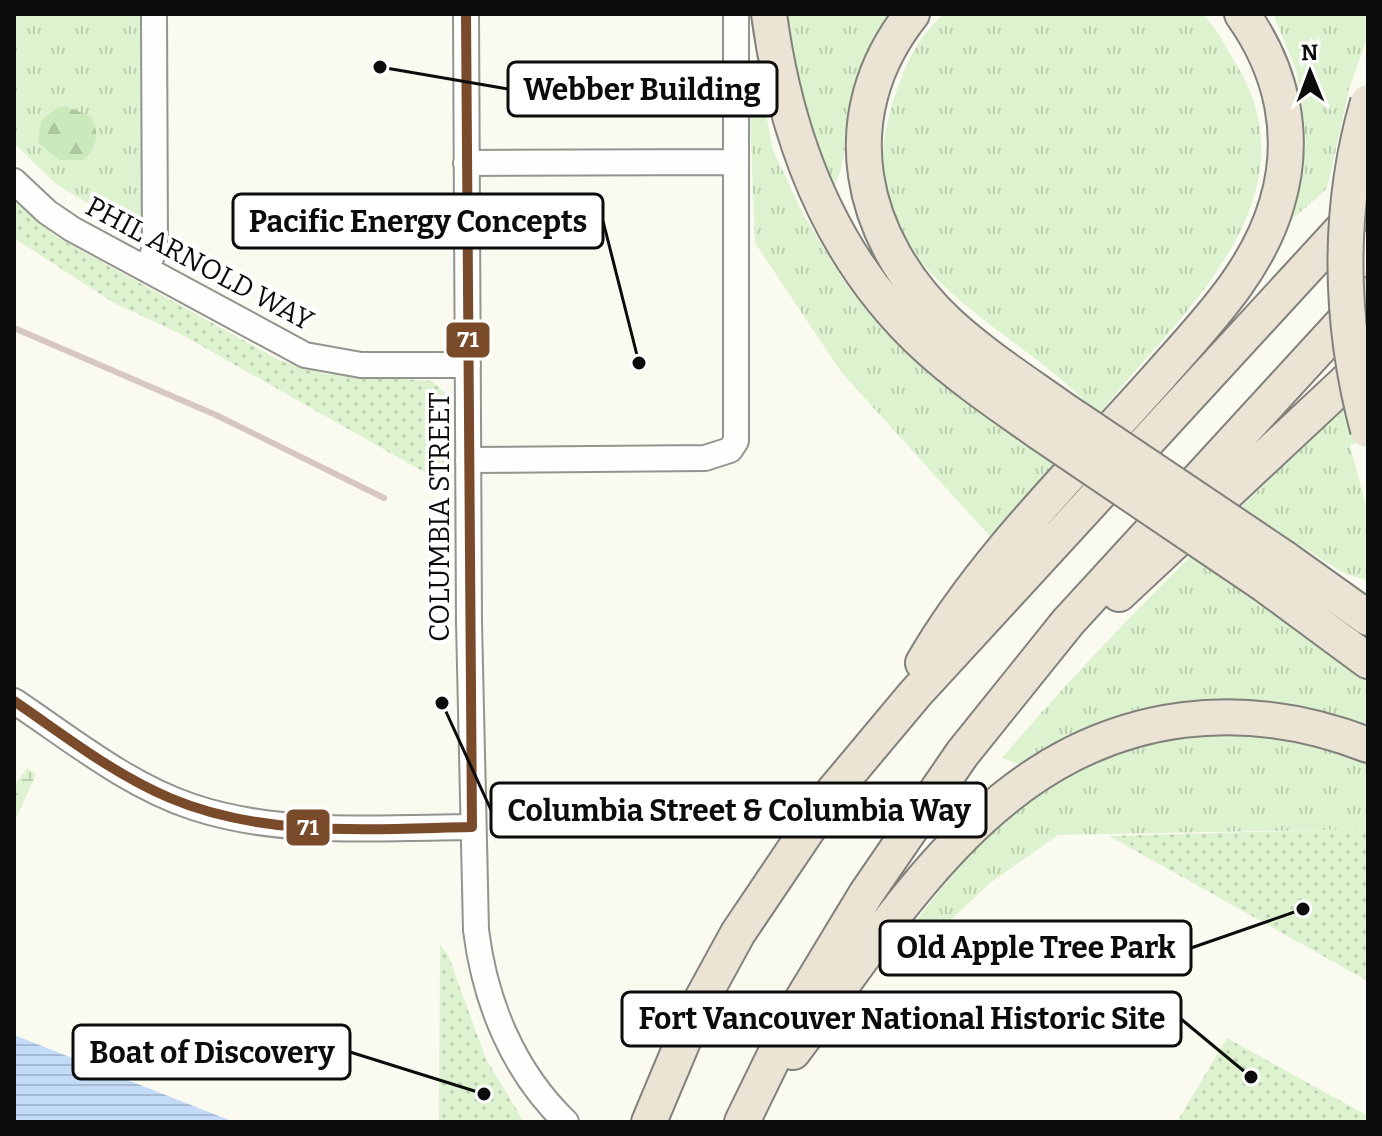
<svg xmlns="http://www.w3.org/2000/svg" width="1382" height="1136" font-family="Bitter,serif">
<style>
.grass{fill:url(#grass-tufts)}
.forest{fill:url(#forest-firs)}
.wetland{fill:url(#wetland-marsh)}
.park{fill:url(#park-dots)}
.water{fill:url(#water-rules)}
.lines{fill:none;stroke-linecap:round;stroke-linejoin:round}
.minor-casing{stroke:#93938f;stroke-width:28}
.highway-casing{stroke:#80807c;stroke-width:38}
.minor{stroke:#fefefd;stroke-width:24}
.highway{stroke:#ebe3d3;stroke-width:34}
.rail{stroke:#d7c6c2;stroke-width:6}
.highway-bridge-casing{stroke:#80807c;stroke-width:38;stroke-linecap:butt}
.highway-bridge{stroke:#ebe3d3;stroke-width:34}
.bus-1-casing{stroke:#fff;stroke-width:16}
.bus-1{stroke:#7a4b2a;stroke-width:10}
.labels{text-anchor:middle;stroke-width:8;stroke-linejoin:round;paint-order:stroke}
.street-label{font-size:28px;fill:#0c0c0c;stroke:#fff}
.leader{fill:none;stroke:#0c0c0c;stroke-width:3}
.callout-dot{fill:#0c0c0c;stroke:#fff;stroke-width:3}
.callout{fill:#fff;stroke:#0c0c0c;stroke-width:3}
.callout-label{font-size:30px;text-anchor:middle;font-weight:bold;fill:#0c0c0c}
.line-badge{stroke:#fff;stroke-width:3}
.badge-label{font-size:22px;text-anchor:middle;font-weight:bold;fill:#fff}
</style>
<defs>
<pattern id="grass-tufts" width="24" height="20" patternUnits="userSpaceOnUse" patternTransform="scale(2)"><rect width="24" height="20" fill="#ddf2ce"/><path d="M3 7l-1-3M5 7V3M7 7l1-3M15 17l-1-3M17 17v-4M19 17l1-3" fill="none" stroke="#bcceb0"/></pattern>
<pattern id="forest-firs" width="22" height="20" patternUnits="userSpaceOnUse" patternTransform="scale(2)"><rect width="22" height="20" fill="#cbeabb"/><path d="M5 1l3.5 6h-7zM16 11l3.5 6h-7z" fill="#adc8a0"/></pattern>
<pattern id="wetland-marsh" width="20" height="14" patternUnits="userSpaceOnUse" patternTransform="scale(2)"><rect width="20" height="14" fill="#ddf2ce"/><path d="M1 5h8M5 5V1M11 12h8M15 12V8" fill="none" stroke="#bcceb0"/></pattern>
<pattern id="park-dots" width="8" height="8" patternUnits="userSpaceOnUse" patternTransform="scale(2)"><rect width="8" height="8" fill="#ddf2ce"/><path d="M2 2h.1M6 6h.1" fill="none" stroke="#bcceb0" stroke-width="1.8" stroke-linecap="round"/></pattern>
<pattern id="water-rules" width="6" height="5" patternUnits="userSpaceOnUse" patternTransform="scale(2)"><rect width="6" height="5" fill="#c3dbf7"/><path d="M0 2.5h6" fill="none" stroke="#a6bbd3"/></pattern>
</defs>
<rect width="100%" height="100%" fill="#fafaf0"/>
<!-- grass -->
<path class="grass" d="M14 14H143L147 239 56 184 14 143Z
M781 14H891C871 38 857 70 851 100 844 136 849 159 831 193L821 172Z
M944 14H1202C1217 27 1226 48 1236 64 1314 191 1194 302 1118 391 1077 441 1036 492 995 542L842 373 755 243 748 64H756L773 150 802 212 843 280 895 342 968 403 1041 456 1086 402C996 313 846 264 891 108 902 73 915 38 944 14Z
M1273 14H1368V35L1349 89 1327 189 1290 221 1306 144 1297 72Z
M1368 386V440L1350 445 1368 514V581L1344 573 1272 528 1234 585 1368 683V734L1212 702 1130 714 1071 734 1019 764 1002 758C1115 625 1242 505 1368 386Z
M1201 734C1270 734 1303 739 1368 763V829L1058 835 990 883 921 948 903 939C951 874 1007 800 1083 766 1121 749 1160 741 1201 734Z"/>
<!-- forest -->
<path class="forest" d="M66 106 91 117C100 133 97 148 83 160H59L38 142 41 121 57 108Z"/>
<!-- wetland -->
<path class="wetland" d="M27 768 36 774 14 823V786Z"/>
<!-- park -->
<path class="park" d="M14 201 57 237 279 360 324 374 433 381 448 396 452 407V488L179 333 114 303 14 238Z
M1368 829V981L1109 836Z
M440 944 448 955 486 1059 524 1122H439Z
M1227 1038 1368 1116V1122H1177Z"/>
<!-- water -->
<path class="water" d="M14 1035 234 1122H14Z"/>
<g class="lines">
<!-- minor casing -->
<g class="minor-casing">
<path id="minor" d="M466 14 469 622 476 930C485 1002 513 1071 566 1122
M466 163 736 162
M14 181 47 212 72 229 305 355 361 365H468
M146 269 155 249 154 14
M468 460 705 458 730 450 736 441V14
M14 701C71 739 127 785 193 807 280 836 381 828 472 827"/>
</g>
<!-- highway casing -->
<g class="highway-casing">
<path id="highway" d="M769 14C786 140 831 259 927 347 962 379 1001 405 1039 432
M912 14C831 116 858 239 949 324 984 356 1023 381 1061 408
M1284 558 1368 618
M1265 585 1368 661
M1119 594 1368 361
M923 663C984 557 1082 464 1162 373 1207 322 1258 270 1277 203 1297 136 1282 70 1242 14
M793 1052C899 912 992 745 1183 720 1247 712 1309 722 1368 745
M649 1122 697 1008 738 933 833 792 915 694 1368 201
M742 1122 800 1003 866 894 962 754 1068 622 1368 295"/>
</g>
<!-- minor -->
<use href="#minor" class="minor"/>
<!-- highway -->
<use href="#highway" class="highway"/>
<!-- rail -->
<path class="rail" d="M14 328 216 415 384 498"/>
<!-- highway-bridge casing -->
<g class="highway-bridge-casing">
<path id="highway-bridge" d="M1368 102C1337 209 1339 322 1368 430
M1061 408 1284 558
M1039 432 1265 585"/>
</g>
<!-- highway-bridge -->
<use href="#highway-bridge" class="highway-bridge"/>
<!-- bus-1 casing -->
<g class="bus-1-casing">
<path id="bus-1" d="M14 701C64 735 113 774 170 798 264 838 372 829 472 827L466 14"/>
</g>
<!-- bus-1 -->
<use href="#bus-1" class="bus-1"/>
</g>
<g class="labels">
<!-- street labels -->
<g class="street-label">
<text transform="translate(200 263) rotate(28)" y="10">PHIL ARNOLD WAY</text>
<text transform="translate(439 517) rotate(-90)" y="10">COLUMBIA STREET</text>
</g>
</g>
<!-- callouts -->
<path class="leader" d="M380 67L508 89M639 363L603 221M442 703L491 810M1303 909L1191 948M1251 1077L1181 1019M484 1094L350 1052"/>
<g class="callout-dot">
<circle cx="380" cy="67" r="8"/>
<circle cx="639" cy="363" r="8"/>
<circle cx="442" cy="703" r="8"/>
<circle cx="1303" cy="909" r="8"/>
<circle cx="1251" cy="1077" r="8"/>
<circle cx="484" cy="1094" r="8"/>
</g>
<g class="callout">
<rect x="508" y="62" width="269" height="54" rx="8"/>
<rect x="233" y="194" width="370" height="54" rx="8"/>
<rect x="491" y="783" width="495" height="54" rx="8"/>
<rect x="880" y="921" width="311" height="54" rx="8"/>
<rect x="622" y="992" width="559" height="54" rx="8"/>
<rect x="73" y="1025" width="277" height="54" rx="8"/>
</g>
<g class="callout-label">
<text x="642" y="100">Webber Building</text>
<text x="418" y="232">Pacific Energy Concepts</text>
<text x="739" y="821">Columbia Street &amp; Columbia Way</text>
<text x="1036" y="958">Old Apple Tree Park</text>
<text x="902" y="1029">Fort Vancouver National Historic Site</text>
<text x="212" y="1063">Boat of Discovery</text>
</g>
<g class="line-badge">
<rect x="445" y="321" width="46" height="38" rx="8" fill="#7a4b2a"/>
<rect x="285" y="808" width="46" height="39" rx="8" fill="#7a4b2a"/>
</g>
<g class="badge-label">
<text x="468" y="347">71</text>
<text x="308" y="835">71</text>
</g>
<!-- border -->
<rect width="1382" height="1136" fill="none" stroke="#0c0c0c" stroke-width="32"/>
<!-- north arrow -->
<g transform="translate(1310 72) rotate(359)" stroke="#ffffff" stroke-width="6" paint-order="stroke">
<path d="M0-6L14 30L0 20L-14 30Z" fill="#0c0c0c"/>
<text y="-12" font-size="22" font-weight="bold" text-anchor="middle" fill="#0c0c0c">N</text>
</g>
</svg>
